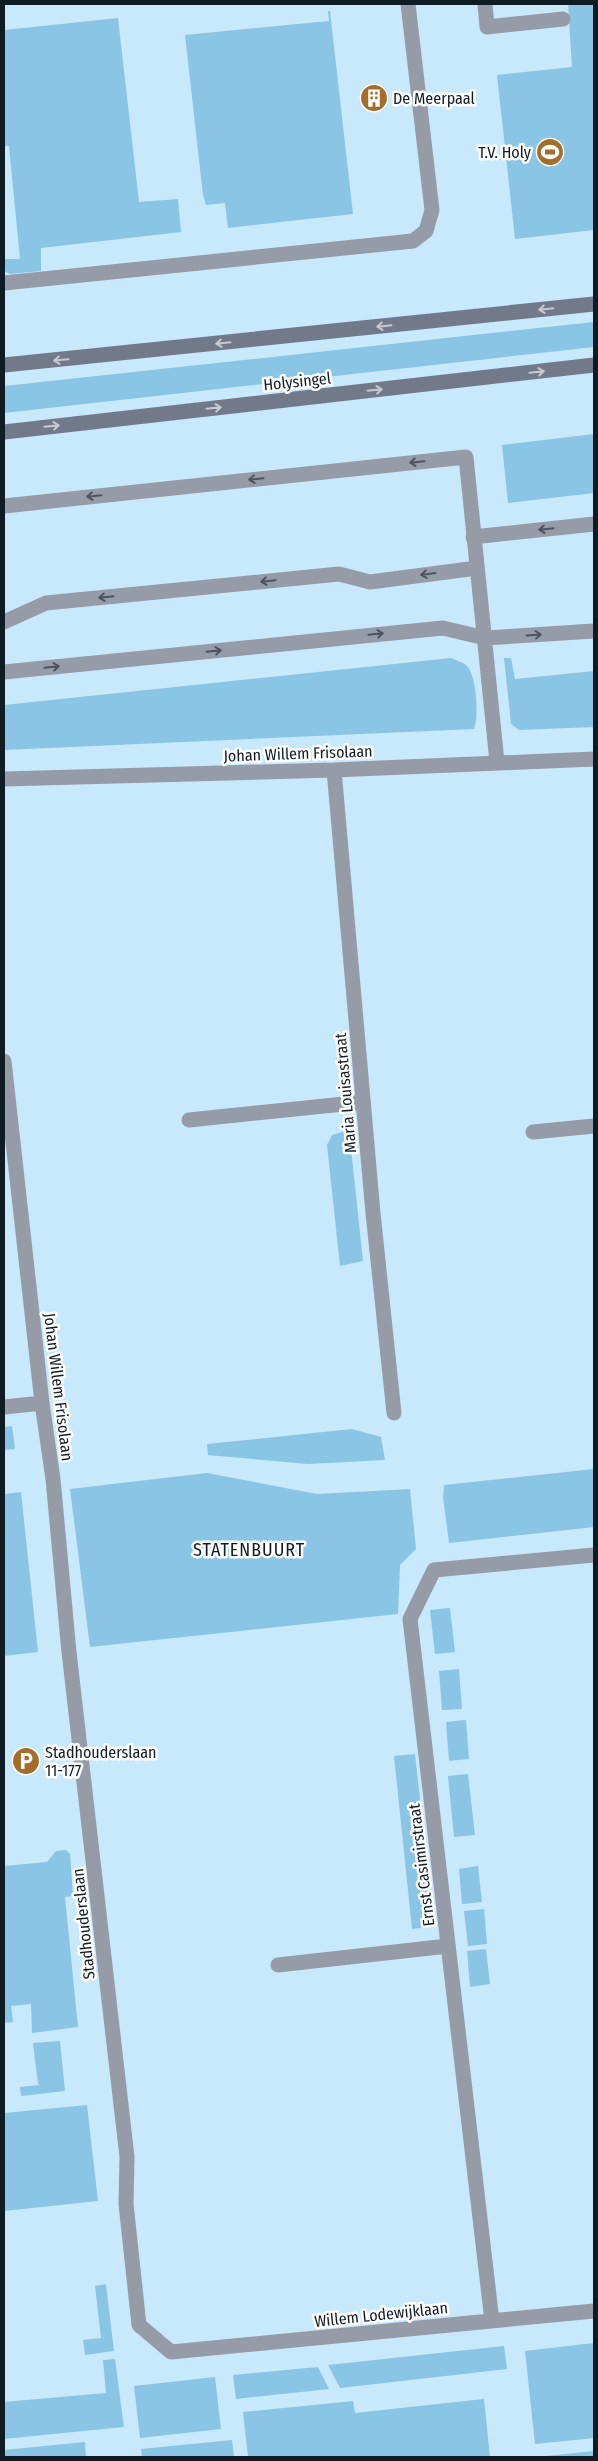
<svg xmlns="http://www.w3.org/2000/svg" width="598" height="2461" font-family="'Fira Sans Condensed',sans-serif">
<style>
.green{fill:#8ac5e6}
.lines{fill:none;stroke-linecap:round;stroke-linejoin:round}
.lane{stroke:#969ba8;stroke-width:15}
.street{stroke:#969ba8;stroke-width:15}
.secondary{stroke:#72798b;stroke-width:15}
.oneway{stroke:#c7c9d1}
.oneway2{stroke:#4c555f}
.labels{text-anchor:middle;stroke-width:5;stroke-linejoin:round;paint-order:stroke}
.poi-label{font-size:16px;fill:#101c23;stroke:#fff;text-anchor:start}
.street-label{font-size:16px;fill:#101c23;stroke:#fff}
.neighbourhood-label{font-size:18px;letter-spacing:1px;fill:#101c23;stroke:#fff}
</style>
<rect width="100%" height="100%" fill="#c8e8fb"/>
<!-- green -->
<path class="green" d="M568 4H594V230L515 239 497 75 572 67Z
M328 11H330L353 214 228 228 225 203 206 205 203 195 185 35 329 21Z
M118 18 139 202 178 199 181 232 41 248V271L10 274 4 271V259H20L9 146H4V30Z
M594 322V347L4 413V386Z
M594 434V493L508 503 502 445Z
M451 658C455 660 463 662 466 665 477 675 479 716 474 729L4 750V705Z
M504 658H511L515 679 594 671V727L519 730 511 724Z
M349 1130 363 1261 340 1266 327 1145 332 1135Z
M12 1426 15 1449 4 1450V1427Z
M352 1429 381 1437 385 1460 308 1464 208 1455 207 1444Z
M594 1469V1527L449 1543 443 1497 444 1485Z
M207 1473 317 1494 410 1489 416 1549 400 1565 398 1614 90 1647 70 1489Z
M21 1492 38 1652 4 1656V1494Z
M450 1608 455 1652 435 1654 430 1610Z
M459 1669 462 1709 442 1710 439 1671Z
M466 1720 469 1759 449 1761 446 1722Z
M415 1754 434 1926 412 1929 394 1756Z
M468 1774 475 1835 454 1837 448 1776Z
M66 1850 70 1854 73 1896 65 1897 78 2027 32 2033 31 2004 11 2006 13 2022 4 2023V1866L47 1862 56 1851Z
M478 1866 482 1902 462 1904 459 1869Z
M484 1909 487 1944 468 1946 464 1911Z
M486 1949 490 1984 470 1987 467 1951Z
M60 2041 65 2091 21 2096 20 2087 40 2085 38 2084 33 2043Z
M87 2105 98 2201 4 2211V2113Z
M106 2284 114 2351 85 2355 83 2340 101 2338 95 2286Z
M594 2343V2438L535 2444 525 2351Z
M504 2346 507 2369 340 2388 328 2365Z
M115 2359 124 2427 4 2439V2402L106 2393 103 2360Z
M318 2367 329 2389 236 2399 233 2375Z
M215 2377 221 2429 140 2438 134 2386Z
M484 2399 490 2457H248L243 2412 353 2401 355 2413Z
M232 2440 234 2457H142L141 2449Z
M85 2442 86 2457H4V2450Z
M594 2451V2457H536Z"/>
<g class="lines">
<!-- lane -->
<path class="lane" d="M485 4 487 27 563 19
M4 283 413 241 426 231 432 210 408 4
M4 506 466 457 497 762
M473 537 594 524
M4 622 46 603 339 574 370 582 477 568
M4 672 443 628 485 638 594 631
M189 1120 363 1102
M533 1132 594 1126
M278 1965 448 1946"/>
<!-- street -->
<path class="street" d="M334 770 373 1213 394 1413
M4 779 334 770 594 759
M4 1061 42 1403 53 1479 69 1652 127 2157 126 2204 139 2325 171 2352 594 2311
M4 1407 42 1403
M492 2321 410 1619 434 1570 594 1555"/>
<!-- secondary -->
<path class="secondary" d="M4 365 594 304
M4 432 594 365"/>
</g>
<!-- one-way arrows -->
<defs><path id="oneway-shaft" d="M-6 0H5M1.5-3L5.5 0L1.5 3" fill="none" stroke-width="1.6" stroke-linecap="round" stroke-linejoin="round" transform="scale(1.25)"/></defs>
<g class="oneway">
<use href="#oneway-shaft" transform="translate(546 309) rotate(174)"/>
<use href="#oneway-shaft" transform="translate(384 326) rotate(174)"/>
<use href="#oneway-shaft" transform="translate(223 343) rotate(174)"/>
<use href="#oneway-shaft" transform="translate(61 360) rotate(175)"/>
<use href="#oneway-shaft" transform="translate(537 372) rotate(-6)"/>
<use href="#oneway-shaft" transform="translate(375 390) rotate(-6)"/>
<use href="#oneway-shaft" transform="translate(214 408) rotate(-6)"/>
<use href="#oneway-shaft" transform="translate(52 426) rotate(-6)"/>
</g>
<g class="oneway2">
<use href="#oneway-shaft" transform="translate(417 462) rotate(174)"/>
<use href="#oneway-shaft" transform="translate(256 479) rotate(174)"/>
<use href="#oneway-shaft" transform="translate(94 496) rotate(174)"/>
<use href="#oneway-shaft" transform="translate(546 529) rotate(174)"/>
<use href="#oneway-shaft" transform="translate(428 574) rotate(172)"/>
<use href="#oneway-shaft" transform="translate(268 581) rotate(174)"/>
<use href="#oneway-shaft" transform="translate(106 597) rotate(174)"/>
<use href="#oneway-shaft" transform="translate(376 634) rotate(-6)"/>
<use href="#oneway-shaft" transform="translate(534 635) rotate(-4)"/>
<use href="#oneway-shaft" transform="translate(214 651) rotate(-6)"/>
<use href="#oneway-shaft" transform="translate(52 667) rotate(-6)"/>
</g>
<!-- icons -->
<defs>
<g id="building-disc" transform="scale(1.4375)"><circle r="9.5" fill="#a46d29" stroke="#fff"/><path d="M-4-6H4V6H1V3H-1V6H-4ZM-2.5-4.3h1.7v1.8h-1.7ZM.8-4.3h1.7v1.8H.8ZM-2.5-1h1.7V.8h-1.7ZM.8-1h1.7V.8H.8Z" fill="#fff"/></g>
<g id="stadium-disc" transform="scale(1.4375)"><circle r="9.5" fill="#a46d29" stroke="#fff"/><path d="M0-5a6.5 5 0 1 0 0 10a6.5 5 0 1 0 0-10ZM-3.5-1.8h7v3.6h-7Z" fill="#fff"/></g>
<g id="parking-disc" transform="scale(1.4375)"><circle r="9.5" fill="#a46d29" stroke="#fff"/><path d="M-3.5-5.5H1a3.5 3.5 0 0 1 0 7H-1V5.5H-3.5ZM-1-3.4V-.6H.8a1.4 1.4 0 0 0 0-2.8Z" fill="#fff"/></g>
</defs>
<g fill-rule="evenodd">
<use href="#building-disc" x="374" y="98"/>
<use href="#stadium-disc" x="550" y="152"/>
<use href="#parking-disc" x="26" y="1761"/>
</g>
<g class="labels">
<!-- poi labels -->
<g class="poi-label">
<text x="393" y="104">De Meerpaal</text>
<text x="531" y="158" text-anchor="end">T.V. Holy</text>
<text x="45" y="1758">Stadhouderslaan<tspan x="45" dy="18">11-177</tspan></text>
</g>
<!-- street labels -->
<g class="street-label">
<text transform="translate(297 381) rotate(-6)" y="6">Holysingel</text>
<text transform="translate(298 753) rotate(-2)" y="6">Johan Willem Frisolaan</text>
<text transform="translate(345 1093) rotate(-95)" y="6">Maria Louisastraat</text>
<text transform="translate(59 1387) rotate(83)" y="6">Johan Willem Frisolaan</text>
<text transform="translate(421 1865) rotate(-97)" y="6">Ernst Casimirstraat</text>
<text transform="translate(83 1924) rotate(-96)" y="6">Stadhouderslaan</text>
<text transform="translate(381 2314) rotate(-6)" y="6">Willem Lodewijklaan</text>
</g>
<!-- neighbourhood labels -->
<g class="neighbourhood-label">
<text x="249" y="1556">STATENBUURT</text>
</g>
</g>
<!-- border -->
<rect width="598" height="2461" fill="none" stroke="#101c23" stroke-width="10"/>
</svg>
